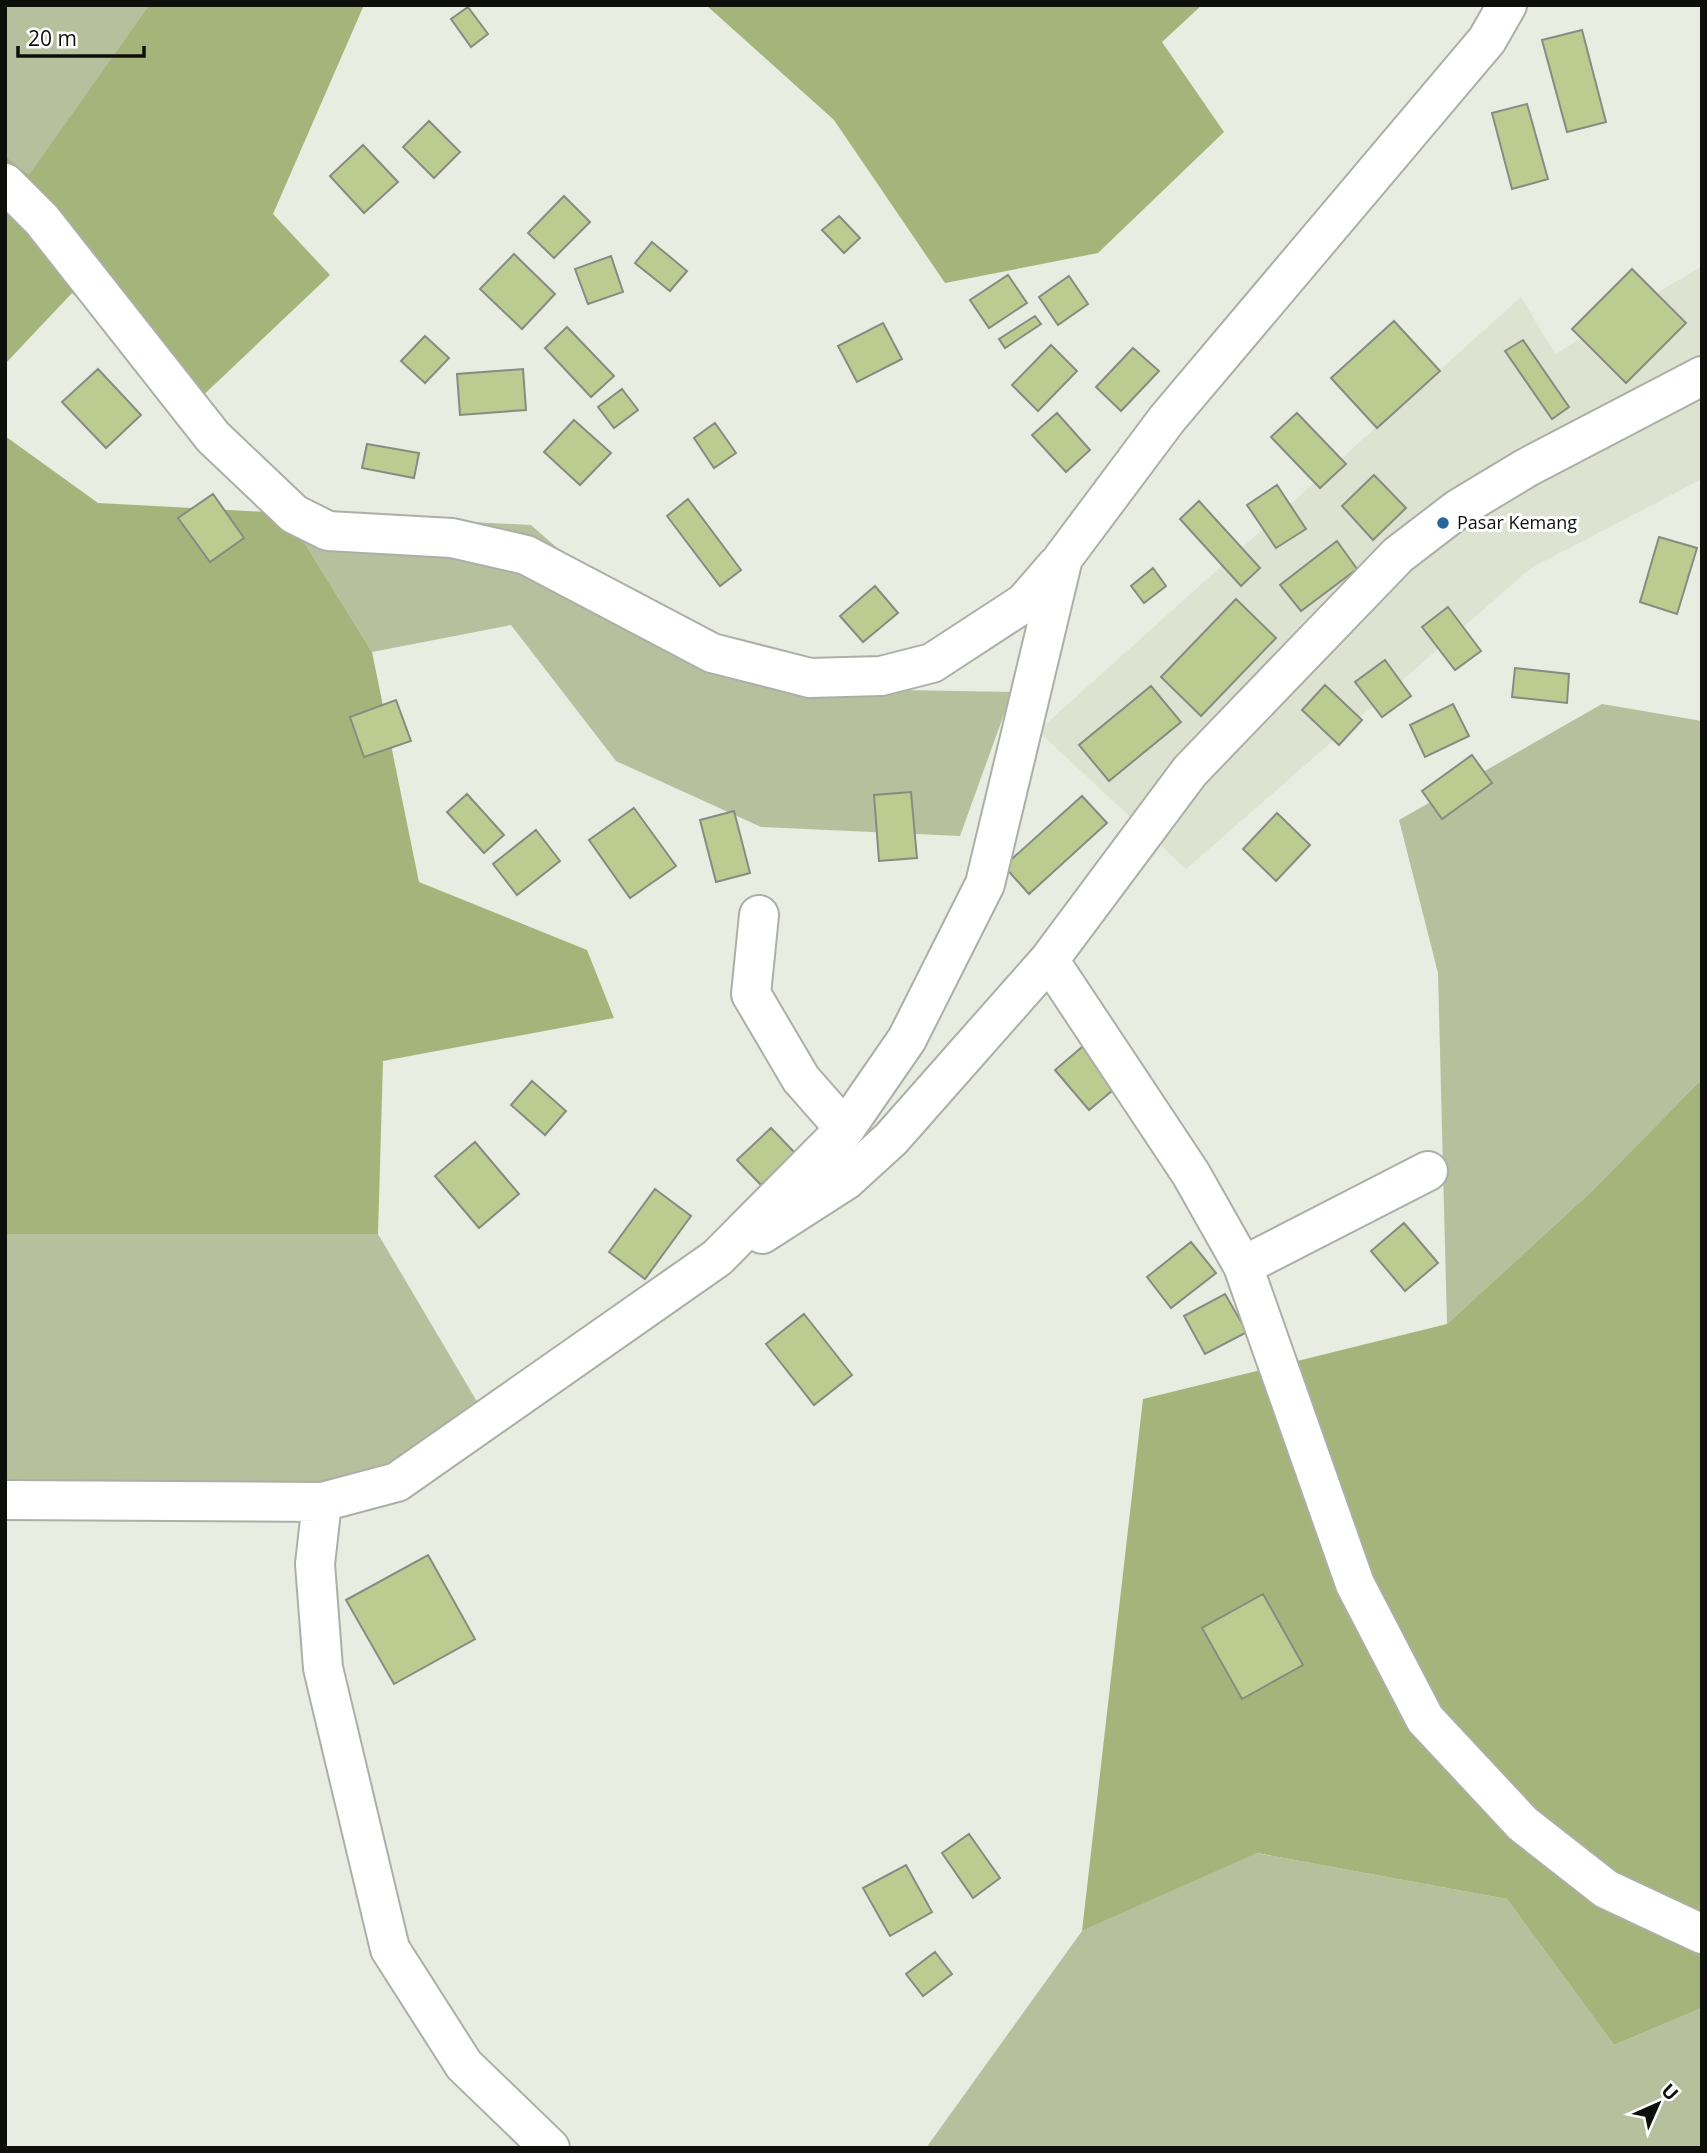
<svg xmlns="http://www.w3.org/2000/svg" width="1707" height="2153" font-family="'Open Sans',sans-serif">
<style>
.built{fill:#dee3d1}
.green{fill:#b6c09d}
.forest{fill:#a5b47a}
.building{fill:#bccc91;stroke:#888b82;stroke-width:2}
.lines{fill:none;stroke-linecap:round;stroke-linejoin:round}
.minor-casing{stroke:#acafa6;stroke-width:42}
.minor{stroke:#fff;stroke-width:38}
.poi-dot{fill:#27669c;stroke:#fff;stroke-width:2.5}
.labels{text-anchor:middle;stroke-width:6;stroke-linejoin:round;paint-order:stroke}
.poi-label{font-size:18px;fill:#0e0f0b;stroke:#fff;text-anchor:start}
</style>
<rect width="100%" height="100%" fill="#e8ece1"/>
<!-- built -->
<path class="built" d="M1702 266V479L1531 568 1186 869 1038 731 1521 297 1555 354Z"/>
<!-- green -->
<path class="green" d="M5 5H149L29 176 5 156Z
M286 513 531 525 670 647 848 689 1012 692 960 836 761 827 616 761 511 625 372 652Z
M1602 704 1702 721V1079L1592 1191 1447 1324 1438 973 1399 820Z
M5 1234H378L492 1427 403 1481 5 1502Z
M1256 1853 1507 1899 1614 2045 1702 2008V2148H926L1082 1931Z"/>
<!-- forest -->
<path class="forest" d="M149 5H364L273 214 330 275 195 403 72 293 5 364V156L29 175Z
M706 5H1202L1162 42 1224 132 1098 253 945 283 834 120Z
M5 436 98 503 286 513 372 652 419 882 587 950 614 1018 383 1061 378 1234H5Z
M1702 1079V2008L1614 2045 1507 1899 1257 1853 1082 1931 1143 1399 1447 1324 1592 1191Z"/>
<!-- building -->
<path class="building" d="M468 7 488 34 471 47 451 19Z
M1582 30 1606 122 1567 132 1542 40Z
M1527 104 1548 179 1512 189 1492 113Z
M429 121 460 152 434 178 403 147Z
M363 145 398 182 364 213 330 176Z
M564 196 590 222 554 258 528 233Z
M839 216 860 238 844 253 822 230Z
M652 242 687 271 670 291 635 263Z
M514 254 555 294 522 329 480 289Z
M611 256 623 292 588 304 575 269Z
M1632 269 1686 323 1626 383 1572 329Z
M1008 275 1027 303 989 328 970 300Z
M1069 276 1088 304 1058 325 1039 297Z
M1035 316 1041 324 1005 348 999 339Z
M1394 321 1440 371 1377 428 1331 378Z
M883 323 902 359 857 382 838 346Z
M567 327 614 376 591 397 545 348Z
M425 336 449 358 425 383 401 361Z
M1523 340 1569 407 1552 419 1505 351Z
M1051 345 1077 371 1038 411 1012 385Z
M1133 348 1159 371 1121 411 1096 387Z
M98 369 141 415 106 448 62 402Z
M523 369 526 410 460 415 457 374Z
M622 389 638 410 614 428 598 407Z
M1057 413 1090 450 1066 472 1032 435Z
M1297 413 1346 464 1320 488 1271 437Z
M574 420 611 453 580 485 544 452Z
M715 423 736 453 714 468 694 438Z
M367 444 419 453 414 478 362 468Z
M1374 475 1406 508 1373 540 1342 506Z
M1277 485 1306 529 1276 548 1247 505Z
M213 494 244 538 210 562 178 518Z
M688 499 741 570 720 586 667 516Z
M1199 501 1260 568 1241 586 1180 519Z
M1659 537 1697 548 1677 614 1640 602Z
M1337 541 1357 569 1301 611 1280 585Z
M1153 568 1166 586 1144 603 1131 586Z
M875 586 898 613 863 642 840 616Z
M1236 599 1276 638 1201 716 1161 677Z
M1448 607 1481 651 1455 670 1422 627Z
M1385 660 1411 696 1382 717 1355 682Z
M1515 668 1569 674 1567 703 1512 697Z
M1325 685 1362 720 1339 745 1302 710Z
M1151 686 1181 722 1109 781 1079 745Z
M396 700 411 741 364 757 350 717Z
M1453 704 1469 736 1425 757 1410 725Z
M1472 755 1492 783 1442 819 1422 791Z
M911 792 917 858 879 861 874 795Z
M467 794 504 835 484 853 447 812Z
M1082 796 1107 823 1029 894 1004 866Z
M634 808 676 866 630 898 589 840Z
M734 811 750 873 716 882 700 820Z
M1277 813 1310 845 1276 881 1243 849Z
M536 830 560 861 517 895 493 864Z
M1089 1041 1124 1081 1089 1110 1055 1070Z
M532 1081 566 1111 545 1135 511 1105Z
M771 1128 795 1153 761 1185 737 1160Z
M475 1142 519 1194 479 1228 435 1176Z
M655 1189 691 1216 645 1279 609 1252Z
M1404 1223 1438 1263 1405 1291 1371 1251Z
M1191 1242 1216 1273 1171 1308 1147 1277Z
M1225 1294 1247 1332 1205 1354 1184 1316Z
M804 1314 852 1375 814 1405 766 1344Z
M428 1555 475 1639 394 1684 346 1600Z
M1263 1594 1303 1665 1242 1699 1202 1628Z
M969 1834 1000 1878 973 1898 942 1853Z
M906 1865 932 1912 890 1936 863 1888Z
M935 1952 952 1974 923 1996 906 1974Z"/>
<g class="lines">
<!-- minor casing -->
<g class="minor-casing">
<path id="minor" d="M5 183 42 220 213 437 294 514 328 531 452 538 526 555 712 653 810 678 881 676 932 663 1024 603 1057 565
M759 915 751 994 801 1079 845 1129
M1049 960 1191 1174 1243 1266 1355 1584 1425 1719 1523 1824 1606 1889 1702 1934
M762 1234 846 1180 891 1139 1049 960 1190 771 1398 555 1458 509 1526 468 1702 376
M1243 1266 1428 1171
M5 1500 322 1502 397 1482 717 1258 845 1129 907 1039 985 884 1063 558 1167 419 1487 40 1507 5
M322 1502 315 1564 323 1668 390 1949 464 2065 550 2148"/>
</g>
<!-- minor -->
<use href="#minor" class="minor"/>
</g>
<!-- markers -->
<circle class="poi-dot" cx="1443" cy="523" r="7"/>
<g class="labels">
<!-- poi labels -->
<g class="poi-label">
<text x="1457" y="529">Pasar Kemang</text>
</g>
</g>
<!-- border -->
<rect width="1707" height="2153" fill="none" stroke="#0e0f0b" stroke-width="14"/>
<!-- north arrow -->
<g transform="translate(1658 2104) rotate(45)" stroke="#ffffff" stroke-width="5" paint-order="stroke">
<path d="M0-5L12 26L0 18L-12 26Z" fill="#0e0f0b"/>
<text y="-10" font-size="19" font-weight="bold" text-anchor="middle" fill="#0e0f0b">U</text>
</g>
<!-- scale -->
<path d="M18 46v10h126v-10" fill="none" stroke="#0e0f0b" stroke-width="3.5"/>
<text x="28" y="46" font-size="21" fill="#0e0f0b" stroke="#ffffff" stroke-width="5" paint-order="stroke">20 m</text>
</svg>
